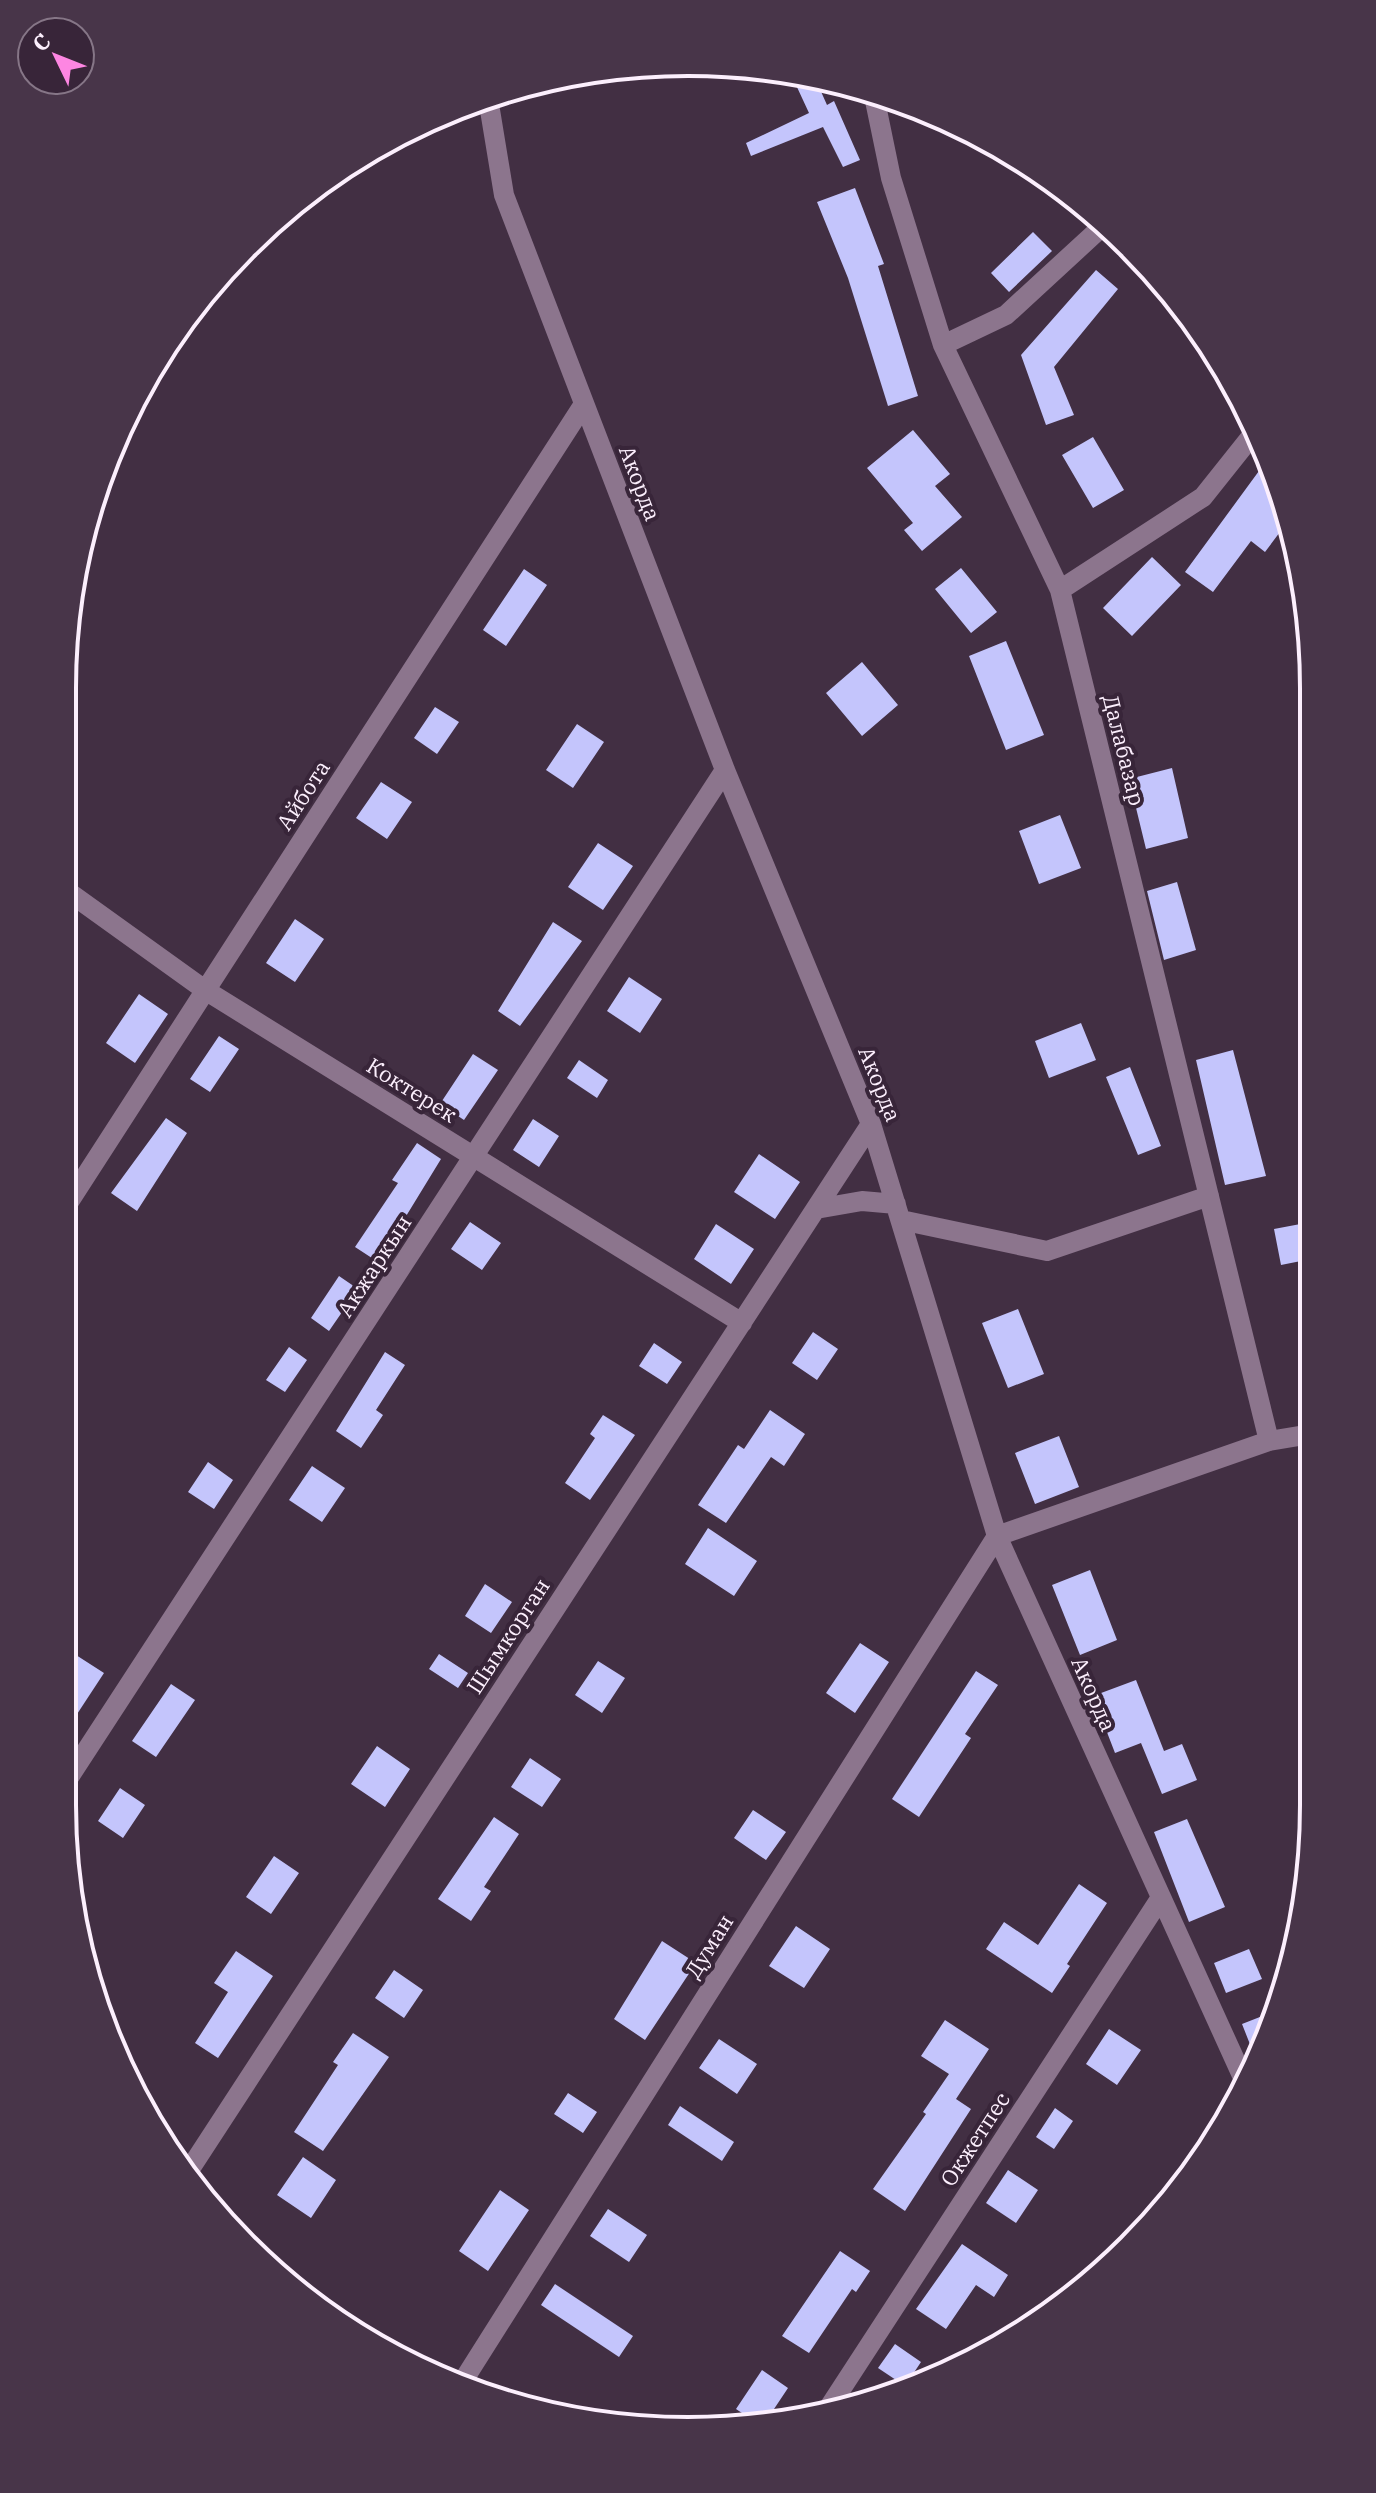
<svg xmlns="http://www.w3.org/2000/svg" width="1376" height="2493" font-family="'IBM Plex Serif',serif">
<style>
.building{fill:#c4c5fc}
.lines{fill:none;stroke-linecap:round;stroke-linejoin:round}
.minor{stroke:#8c758d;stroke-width:20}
.labels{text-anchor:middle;stroke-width:8;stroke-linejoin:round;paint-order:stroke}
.street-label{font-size:22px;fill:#fceffd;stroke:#382539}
.rim{fill:none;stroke:#fceffd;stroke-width:4}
</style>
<rect width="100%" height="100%" fill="#422f43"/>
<!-- building -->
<path class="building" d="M790 72 815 78 827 105 834 101 860 160 843 167 823 127 751 156 746 143 809 113Z
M855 188 884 264 878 266 918 396 888 406 848 278 817 202Z
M1033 232 1052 251 1009 292 991 273Z
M1096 270 1118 289 1054 367 1074 415 1046 425 1021 355Z
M913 430 950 474 935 486 962 517 922 551 904 530 913 523 867 468Z
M1093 437 1124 490 1093 508 1062 455Z
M1267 460 1281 486 1289 520 1265 552 1251 541 1213 592 1185 572Z
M1152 557 1181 585 1132 636 1103 608Z
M961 568 997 612 971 633 935 589Z
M524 569 547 585 506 646 483 630Z
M1006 641 1044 735 1006 750 969 656Z
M862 662 898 705 862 736 826 693Z
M435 707 459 722 437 754 414 738Z
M577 724 604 742 573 788 546 770Z
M1172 768 1188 838 1146 849 1129 779Z
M381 782 412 802 387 839 356 818Z
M1060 815 1081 868 1039 884 1019 831Z
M598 843 633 866 603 910 568 887Z
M1177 882 1196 950 1164 960 1147 891Z
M295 919 324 939 295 982 266 963Z
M553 922 582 941 520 1026 498 1011Z
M629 977 662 999 640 1033 607 1011Z
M139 994 168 1014 135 1063 106 1043Z
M1081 1023 1096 1060 1049 1078 1035 1041Z
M219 1036 239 1049 210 1092 190 1079Z
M1233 1050 1266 1176 1225 1185 1196 1060Z
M473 1054 498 1070 464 1120 440 1104Z
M579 1060 608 1080 597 1098 567 1078Z
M1130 1067 1161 1146 1138 1155 1106 1077Z
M166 1118 187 1133 137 1211 111 1193Z
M533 1119 559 1136 539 1167 513 1150Z
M417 1143 441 1159 378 1262 355 1247 398 1183 392 1180Z
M759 1154 800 1182 775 1219 734 1192Z
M470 1222 501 1243 482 1270 451 1249Z
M1311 1222V1259L1281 1265 1274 1229Z
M716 1224 754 1249 731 1284 694 1259Z
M339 1276 358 1289 329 1331 311 1318Z
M1018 1309 1044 1374 1008 1388 982 1323Z
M813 1332 838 1349 817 1380 792 1363Z
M654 1343 682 1362 667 1384 639 1366Z
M289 1347 307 1360 285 1392 266 1380Z
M385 1352 405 1365 376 1410 383 1415 361 1448 336 1431Z
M770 1410 805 1434 784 1466 771 1457 726 1523 698 1505 738 1445 744 1449Z
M603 1415 635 1435 590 1500 565 1483 595 1438 590 1434Z
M1059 1436 1079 1487 1035 1504 1015 1453Z
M208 1462 233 1480 214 1509 188 1492Z
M312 1466 345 1488 322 1522 289 1500Z
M708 1528 757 1561 734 1596 685 1564Z
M1090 1570 1117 1640 1080 1655 1052 1585Z
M485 1584 512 1602 491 1633 465 1616Z
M860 1643 889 1662 855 1713 826 1693Z
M62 1646 104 1673 62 1737Z
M439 1654 468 1673 458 1688 429 1669Z
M598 1661 625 1678 602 1713 575 1695Z
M976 1671 998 1685 965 1734 971 1738 919 1817 892 1799Z
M1136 1680 1164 1751 1182 1744 1197 1780 1162 1794 1141 1743 1115 1753 1093 1696Z
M171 1684 195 1700 156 1757 132 1741Z
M377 1746 410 1769 385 1807 351 1784Z
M530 1758 561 1779 542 1807 511 1787Z
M120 1788 145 1805 123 1838 98 1821Z
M753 1810 786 1832 766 1860 734 1838Z
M494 1817 519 1834 484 1887 491 1891 471 1921 438 1899Z
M1187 1819 1225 1907 1189 1922 1154 1832Z
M274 1856 299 1873 271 1914 246 1897Z
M1079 1884 1107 1903 1067 1964 1070 1966 1052 1993 986 1949 1004 1922 1038 1945Z
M796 1926 830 1949 804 1988 769 1966Z
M662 1941 696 1963 645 2040 614 2019Z
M1249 1949 1262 1979 1226 1993 1214 1963Z
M236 1951 273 1976 218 2058 195 2043 228 1992 214 1983Z
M394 1970 423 1990 404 2018 375 1998Z
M1275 2011 1255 2057 1242 2024Z
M945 2020 989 2049 956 2099 971 2109 905 2211 873 2189 926 2114 923 2112 949 2074 921 2056Z
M1109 2029 1141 2050 1117 2085 1086 2064Z
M353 2033 389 2057 323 2151 294 2132 338 2065 333 2062Z
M719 2039 757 2064 737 2094 699 2068Z
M568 2093 597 2112 583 2133 554 2114Z
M680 2106 734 2142 722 2161 668 2125Z
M1055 2108 1073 2121 1054 2149 1036 2137Z
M303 2157 336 2180 311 2218 277 2195Z
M1008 2170 1038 2190 1016 2223 986 2203Z
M500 2190 529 2210 488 2271 459 2251Z
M608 2209 647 2235 629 2262 590 2236Z
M962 2244 1008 2275 994 2297 976 2285 946 2329 916 2309Z
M840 2251 870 2271 856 2292 852 2289 809 2353 782 2336Z
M555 2284 633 2336 619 2357 541 2305Z
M895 2344 921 2362 905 2386 878 2368Z
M762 2370 788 2388 766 2421 757 2423 736 2409Z"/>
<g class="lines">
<!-- minor -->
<path class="minor" d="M873 91 891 178 943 345 1060 590 1269 1441
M488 98 504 195 725 770 871 1124 997 1536 1245 2082
M943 345 1006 315 1106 223
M1060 590 1203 497 1254 433
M63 888 205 990 742 1323
M816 1209 862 1201 896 1204
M63 1211 584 404
M901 1220 1047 1251 1209 1196
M62 1788 725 770
M186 2175 871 1124
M463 2381 997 1536 1269 1441 1311 1434
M830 2406 1160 1899"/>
</g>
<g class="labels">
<!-- street labels -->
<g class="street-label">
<text transform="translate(640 483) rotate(69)" y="8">Акорда</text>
<text transform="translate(1124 750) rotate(76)" y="8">Далабазар</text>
<text transform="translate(303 795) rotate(-57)" y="8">Айбота</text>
<text transform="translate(880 1084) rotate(68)" y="8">Акорда</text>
<text transform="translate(412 1090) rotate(32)" y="8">Коктерек</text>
<text transform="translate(374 1266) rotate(-57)" y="8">Акжаркын</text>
<text transform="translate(508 1636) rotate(-57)" y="8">Шымкорган</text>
<text transform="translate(1094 1694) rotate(66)" y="8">Акорда</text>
<text transform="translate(709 1946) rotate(-58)" y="8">Думан</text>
<text transform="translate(975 2139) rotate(-57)" y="8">Окжетпес</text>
</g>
</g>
<!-- crop -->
<path d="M0 0H1376V2493H0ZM688 76H688A612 612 0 0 1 1300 688V1805A612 612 0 0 1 688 2417H688A612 612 0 0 1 76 1805V688A612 612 0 0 1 688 76Z" fill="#483549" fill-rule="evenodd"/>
<path class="rim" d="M688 76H688A612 612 0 0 1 1300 688V1805A612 612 0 0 1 688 2417H688A612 612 0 0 1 76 1805V688A612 612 0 0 1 688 76Z"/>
<!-- north arrow -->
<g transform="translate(56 56) rotate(313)"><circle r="38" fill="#382539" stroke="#867687" stroke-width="2"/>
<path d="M0-6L14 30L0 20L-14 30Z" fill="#fd86e2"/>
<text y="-12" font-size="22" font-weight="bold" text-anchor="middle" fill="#fceffd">С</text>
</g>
</svg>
